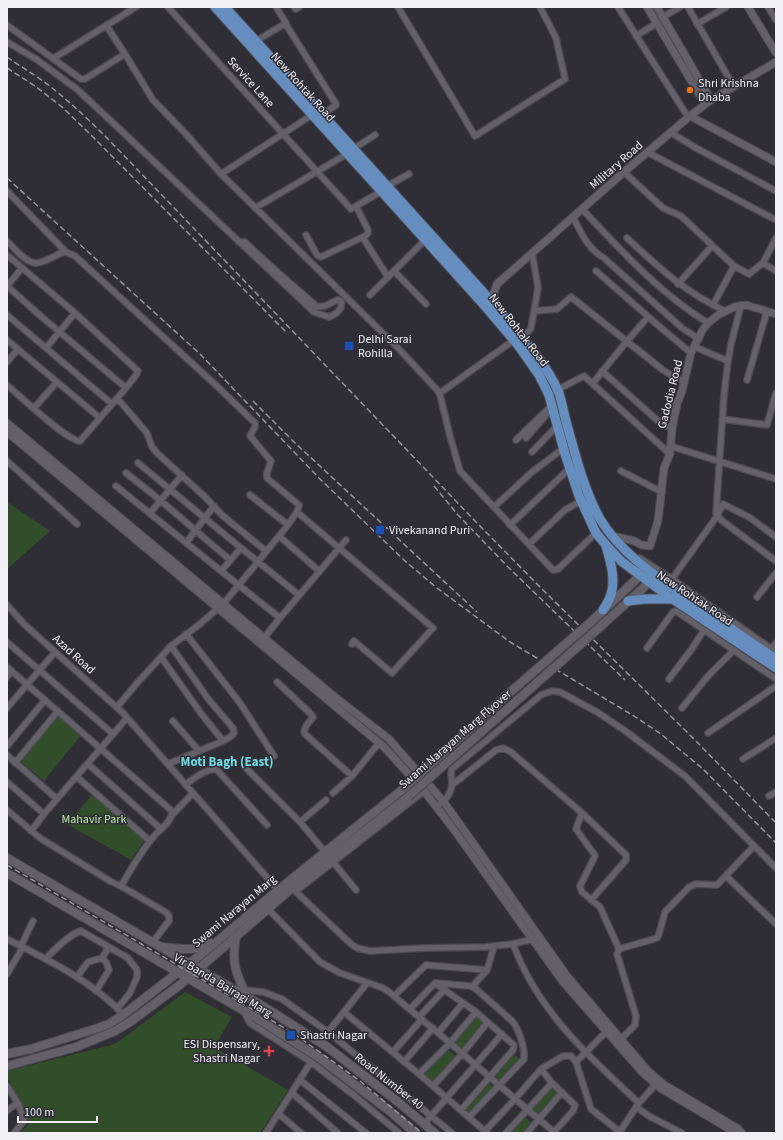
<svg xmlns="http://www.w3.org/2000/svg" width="783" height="1140" font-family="'Source Sans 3',sans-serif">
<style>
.green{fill:#324d29}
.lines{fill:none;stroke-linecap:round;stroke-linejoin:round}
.minor-casing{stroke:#4c4951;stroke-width:8}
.tertiary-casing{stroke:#4c4951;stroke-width:9}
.secondary-casing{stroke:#4c4951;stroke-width:10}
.primary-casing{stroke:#4c4951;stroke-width:11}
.minor{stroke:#63606a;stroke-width:5.5}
.tertiary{stroke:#63606a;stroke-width:7}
.secondary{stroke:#63606a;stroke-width:8}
.primary{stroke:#658ebe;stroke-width:9}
.rail{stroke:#95949b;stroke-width:1.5;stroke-dasharray:6 3;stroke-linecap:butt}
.secondary-bridge-casing{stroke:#4c4951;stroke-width:10;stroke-linecap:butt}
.secondary-bridge{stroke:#63606a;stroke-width:8}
.food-dot{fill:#e8710a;stroke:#2f2d36;stroke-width:1.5}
.transit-dot{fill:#1a4fb4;stroke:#2f2d36;stroke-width:1.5}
.health-dot{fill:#e0444e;stroke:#2f2d36;stroke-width:1.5}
.labels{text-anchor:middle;stroke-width:3;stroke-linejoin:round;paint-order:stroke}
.street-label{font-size:12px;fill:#f0eff5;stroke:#2f2d36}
.poi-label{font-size:12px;fill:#f0eff5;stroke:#2f2d36;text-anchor:start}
.park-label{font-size:12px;fill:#b7eba6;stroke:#2f2d36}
.neighbourhood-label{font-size:13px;font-weight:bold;fill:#6edadf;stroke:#2f2d36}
</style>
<rect width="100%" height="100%" fill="#2f2d36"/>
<!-- green -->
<path class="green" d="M7 502 50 531 7 569Z
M56 714 81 735 44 781 19 760Z
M92 795 145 839 131 860 67 824Z
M185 992 232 1017 214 1047 288 1090 260 1133H20L28 1125 19 1098 7 1077V1071L115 1044Z
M476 1016 484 1024 461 1050 452 1043Z
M447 1049 456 1056 433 1083 424 1075Z
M512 1053 521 1060 500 1083 492 1076Z
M487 1081 494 1088 470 1114 464 1109Z
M550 1087 559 1095 539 1118 530 1110Z
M524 1116 533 1124 525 1133H509Z"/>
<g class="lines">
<!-- minor casing -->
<g class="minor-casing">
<path id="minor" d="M168 7 351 209 382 191
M294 7 296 9 299 7
M398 7 475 136 565 79 556 38 540 7
M618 7 688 117
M688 7 734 87
M768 7 776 20
M663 17 680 7
M285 23 336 104V105L322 115
M697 24 726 7
M7 25 81 79H85L125 54 153 100 186 134 221 174 399 349 438 391 440 395 450 436 460 471 553 570 558 569 596 533
M106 25 125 54
M636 36 657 23
M256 41 286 23 276 7
M7 42 36 59 78 90 314 312 329 317C336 314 343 310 341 301L337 300 325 306 317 307C293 285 268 265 245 242H239
M54 58 136 7
M670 132 696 148 776 191
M353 149 375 135
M647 152 776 220
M624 172 663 208 681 216 734 266 749 274 763 263 776 238
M221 174 312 115
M387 186 409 174
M7 191 66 252
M255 208 347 154
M582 209C621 250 659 293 708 323
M573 217C581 233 588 249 604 258L682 328 699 339
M306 235 317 255 321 257 365 236 368 233V230L356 206
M627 238C659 268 685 292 725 311
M7 241C14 248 25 262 35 263 42 264 56 255 63 252H66L75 256 219 388 255 423V427L250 436 271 461 267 473V478L299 505 298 510 288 525 224 603 200 624 171 646 138 682 117 707
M365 241 388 277
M7 255 75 313 138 371 136 375 126 388 80 441C66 440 20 396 7 385
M763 263 776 271
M394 271 426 304
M596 271 660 327 691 353
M678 284 712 246
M7 286 43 318 126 388
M7 286 22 268
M370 295 425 240
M713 305 734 266
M741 305 731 344 728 361 724 395 716 513 721 520 776 561
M534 311 557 309 571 297 663 370 674 377 685 381
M7 315 112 404
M521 337 529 331 531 328 536 300 538 287 532 253
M7 340 100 418
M695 347 728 361
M46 348 75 313
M7 362 18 349
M602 371 657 420 672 429
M747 380 767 311
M593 383 627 341 648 317
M557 390 584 376 670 454
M440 393 514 340
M117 398 147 433 152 447 157 453 204 496 223 516 266 551
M34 408 57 382
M722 419 767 425 776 393
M526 438 547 414
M516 440 552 405
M670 446 776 479
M532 452 558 425
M7 461 77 524
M138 463 241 548 221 571
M621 471 662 492
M126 473 160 500 230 560
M116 486 221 571 280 618 264 638
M250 495 288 525
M494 507 532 472 564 448
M297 512 433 628 392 673 354 641 352 644
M150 513 182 475
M510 525 570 468
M279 536 319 571
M776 537 749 517 723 504 717 516 672 579 776 652
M186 543 214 506
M529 544 565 510 581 501
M241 548 299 595
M640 558 672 579
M757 597 776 573
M7 605 24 624 123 713 278 890
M280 618 346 540
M186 634 240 703 274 756
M7 642 113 734
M647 648 673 612 676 611 776 679
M771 649 776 643
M161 657 200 712 223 741
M7 667 172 811C173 820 162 828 156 834 142 849 132 868 121 886
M7 677 12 671
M669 679 691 650 704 630
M277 682 311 714 313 717 306 726 304 732 305 734 352 776
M7 708 55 652
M682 708 708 676 734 650
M173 721 199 751
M708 733 776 686
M7 746 45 700
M7 755 57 799
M743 759 776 738
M15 763 58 711
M88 764 161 829
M168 764 223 741 230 737 234 733 233 728 209 700 171 646
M245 767 300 822 325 852
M77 777 150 841
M7 782 44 814
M186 784C194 779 207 767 217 770L267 825
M452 785 496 750 503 748 511 752 582 813 626 855V860L592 899
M333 793 352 776 379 743
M769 796 776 792
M436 807C445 801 452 794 452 783 452 778 450 774 452 769L541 695 552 691 560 692 597 712 624 730 685 776 776 868
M7 810 40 838 110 881 126 889 167 913 169 916V921L152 943
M582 813 576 829 594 854 595 856 580 886 582 892 600 907 619 949
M173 814 193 793
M300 822 326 800
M31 831 44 814 127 718
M333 862 356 890
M726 876 776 924
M292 888 351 944 357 948 370 951 426 948 485 947 513 944 533 939
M296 891 424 791
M268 909 320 962 340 973 383 988 389 992 450 1043 555 1133
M7 939C46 959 88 979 119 1010
M513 944C537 1010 589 1057 639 1103
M21 946 33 921
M45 959C54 951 69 934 81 931L128 958 137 970V977L130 993 117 1009
M7 974 23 947
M77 977 88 962 102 958 109 947
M436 984 476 1012 514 1045 513 1050 461 1110
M472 987 487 970 494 946
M244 990 263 992 282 999 328 1032 452 1133
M96 991 109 970 106 962 102 958
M394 996 426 965 487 970
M410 1009 435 983 470 986 476 989 512 1021C519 1029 525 1048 524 1059L469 1117
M243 1010 250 1023 311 1062 355 1096 399 1133
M344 1012 419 1074 487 1133
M419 1017 445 989
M328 1032 367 983
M438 1033 463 1003
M621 1039 635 1025 636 1016 617 954 619 949 654 939 657 938 659 934 665 912 689 887 696 884 717 885 754 846
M393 1052 422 1019
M404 1062 433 1028
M576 1062 607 1031
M541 1069 563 1056H571L576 1062 591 1109 620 1132
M419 1074 450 1043 476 1012
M300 1080 366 1133
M7 1086 19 1105 24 1121 14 1133
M433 1086 462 1054 487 1023
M292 1093 338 1133
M636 1107 649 1116 682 1133
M7 1111 17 1103
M279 1114 301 1133
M424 1124 502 1034
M485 1131 515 1099 541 1069 552 1083 575 1105 573 1111 553 1133
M266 1133 311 1062
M506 1133 552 1083
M527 1133 562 1092
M619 1133 639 1103 656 1084"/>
</g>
<!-- tertiary casing -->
<g class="tertiary-casing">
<path id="tertiary" d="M647 7 705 104
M657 7 711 100
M748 7 776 53
M690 116 776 162
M494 305V293L497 284 624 172 690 116 711 100 776 62
M7 423 335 697 389 739 444 802 567 976 648 1071 663 1084 737 1128 742 1133
M7 432 384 747 424 791 452 827 563 982 643 1073 660 1088 736 1133
M613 536 634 541 642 545 650 546 658 521 664 468 670 454 672 429 677 404 682 391 691 353 702 331 708 323 718 315 734 307 746 305 776 314"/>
</g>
<!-- secondary casing -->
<g class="secondary-casing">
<path id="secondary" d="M593 620 644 572
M600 627 653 579
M7 858 261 1005 326 1046 397 1101 435 1133
M7 873 253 1016 318 1057 387 1109 415 1133
M236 936C231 964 236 973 247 997
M162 947C184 949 190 952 211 943
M7 1054 31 1049 98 1028 109 1024 123 1015 208 949 278 890 402 790
M7 1066 76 1047 115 1031 130 1022 181 984 292 888 408 797"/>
</g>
<!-- primary casing -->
<g class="primary-casing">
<path id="primary" d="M215 7 485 306 518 345 539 375 549 395 565 454 579 496 596 533 606 545 621 561 668 596 776 668
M225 7 483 292C507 320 545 359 559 393 562 403 564 414 567 425 576 457 584 490 600 519 623 557 666 583 701 608 726 625 751 643 776 659
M628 601 645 599H673
M603 610C607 604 611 597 612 590 615 576 610 560 606 546"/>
</g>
<!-- minor -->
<use href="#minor" class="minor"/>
<!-- tertiary -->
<use href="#tertiary" class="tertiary"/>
<!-- secondary -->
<use href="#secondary" class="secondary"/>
<!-- primary -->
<use href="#primary" class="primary"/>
<!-- rail -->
<path class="rail" d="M7 57C21 67 37 76 51 87 71 103 90 121 108 139L477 523 538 585 695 740 776 823
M7 68 35 86 62 107 92 136 286 332
M7 178 200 354 319 478 405 561 437 588 510 642 634 716 661 734 703 769 776 843
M253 401 294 442 477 612
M434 486 458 515 508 567 625 680
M7 865 293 1033 360 1081 422 1133"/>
<!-- secondary-bridge casing -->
<g class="secondary-bridge-casing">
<path id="secondary-bridge" d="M402 790 506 696 593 620
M408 797 600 627"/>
</g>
<!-- secondary-bridge -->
<use href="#secondary-bridge" class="secondary-bridge"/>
</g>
<!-- markers -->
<circle class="food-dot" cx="690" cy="90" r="4"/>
<g class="transit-dot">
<rect x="344" y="341" width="10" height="10" rx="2"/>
<rect x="375" y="525" width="10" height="10" rx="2"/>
<rect x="286" y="1030" width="10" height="10" rx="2"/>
</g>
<path class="health-dot" d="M267 1045h4v4h4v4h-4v4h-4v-4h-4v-4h4z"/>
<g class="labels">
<!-- street labels -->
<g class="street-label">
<text transform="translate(251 82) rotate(48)" y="4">Service Lane</text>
<text transform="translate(303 87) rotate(48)" y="4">New Rohtak Road</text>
<text transform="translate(616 165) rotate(-41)" y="4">Military Road</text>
<text transform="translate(519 330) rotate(52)" y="4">New Rohtak Road</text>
<text transform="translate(670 394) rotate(-76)" y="4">Gadodia Road</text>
<text transform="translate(695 598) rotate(34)" y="4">New Rohtak Road</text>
<text transform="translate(74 654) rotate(42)" y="4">Azad Road</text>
<text transform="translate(455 739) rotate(-41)" y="4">Swami Narayan Marg Flyover</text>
<text transform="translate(234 911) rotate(-40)" y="4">Swami Narayan Marg</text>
<text transform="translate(223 985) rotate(31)" y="4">Vir Banda Bairagi Marg</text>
<text transform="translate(389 1081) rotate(38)" y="4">Road Number 40</text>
</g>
<!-- poi labels -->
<g class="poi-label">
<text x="698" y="87">Shri Krishna<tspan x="698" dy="14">Dhaba</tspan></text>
<text x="358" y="343">Delhi Sarai<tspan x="358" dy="14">Rohilla</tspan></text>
<text x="389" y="534">Vivekanand Puri</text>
<text x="300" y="1039">Shastri Nagar</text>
<text x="260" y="1048" text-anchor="end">ESI Dispensary,<tspan x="260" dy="14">Shastri Nagar</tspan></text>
</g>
<!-- park labels -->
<g class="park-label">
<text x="94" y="823">Mahavir Park</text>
</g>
<!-- neighbourhood labels -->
<g class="neighbourhood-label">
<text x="227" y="766">Moti Bagh (East)</text>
</g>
</g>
<!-- border -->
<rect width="783" height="1140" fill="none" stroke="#f0eff5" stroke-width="16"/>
<!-- scale -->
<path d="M18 1116v6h79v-6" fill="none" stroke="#f0eff5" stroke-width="2"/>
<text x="24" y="1116" font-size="12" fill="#f0eff5" stroke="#2f2d36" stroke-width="3" paint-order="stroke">100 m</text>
</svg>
